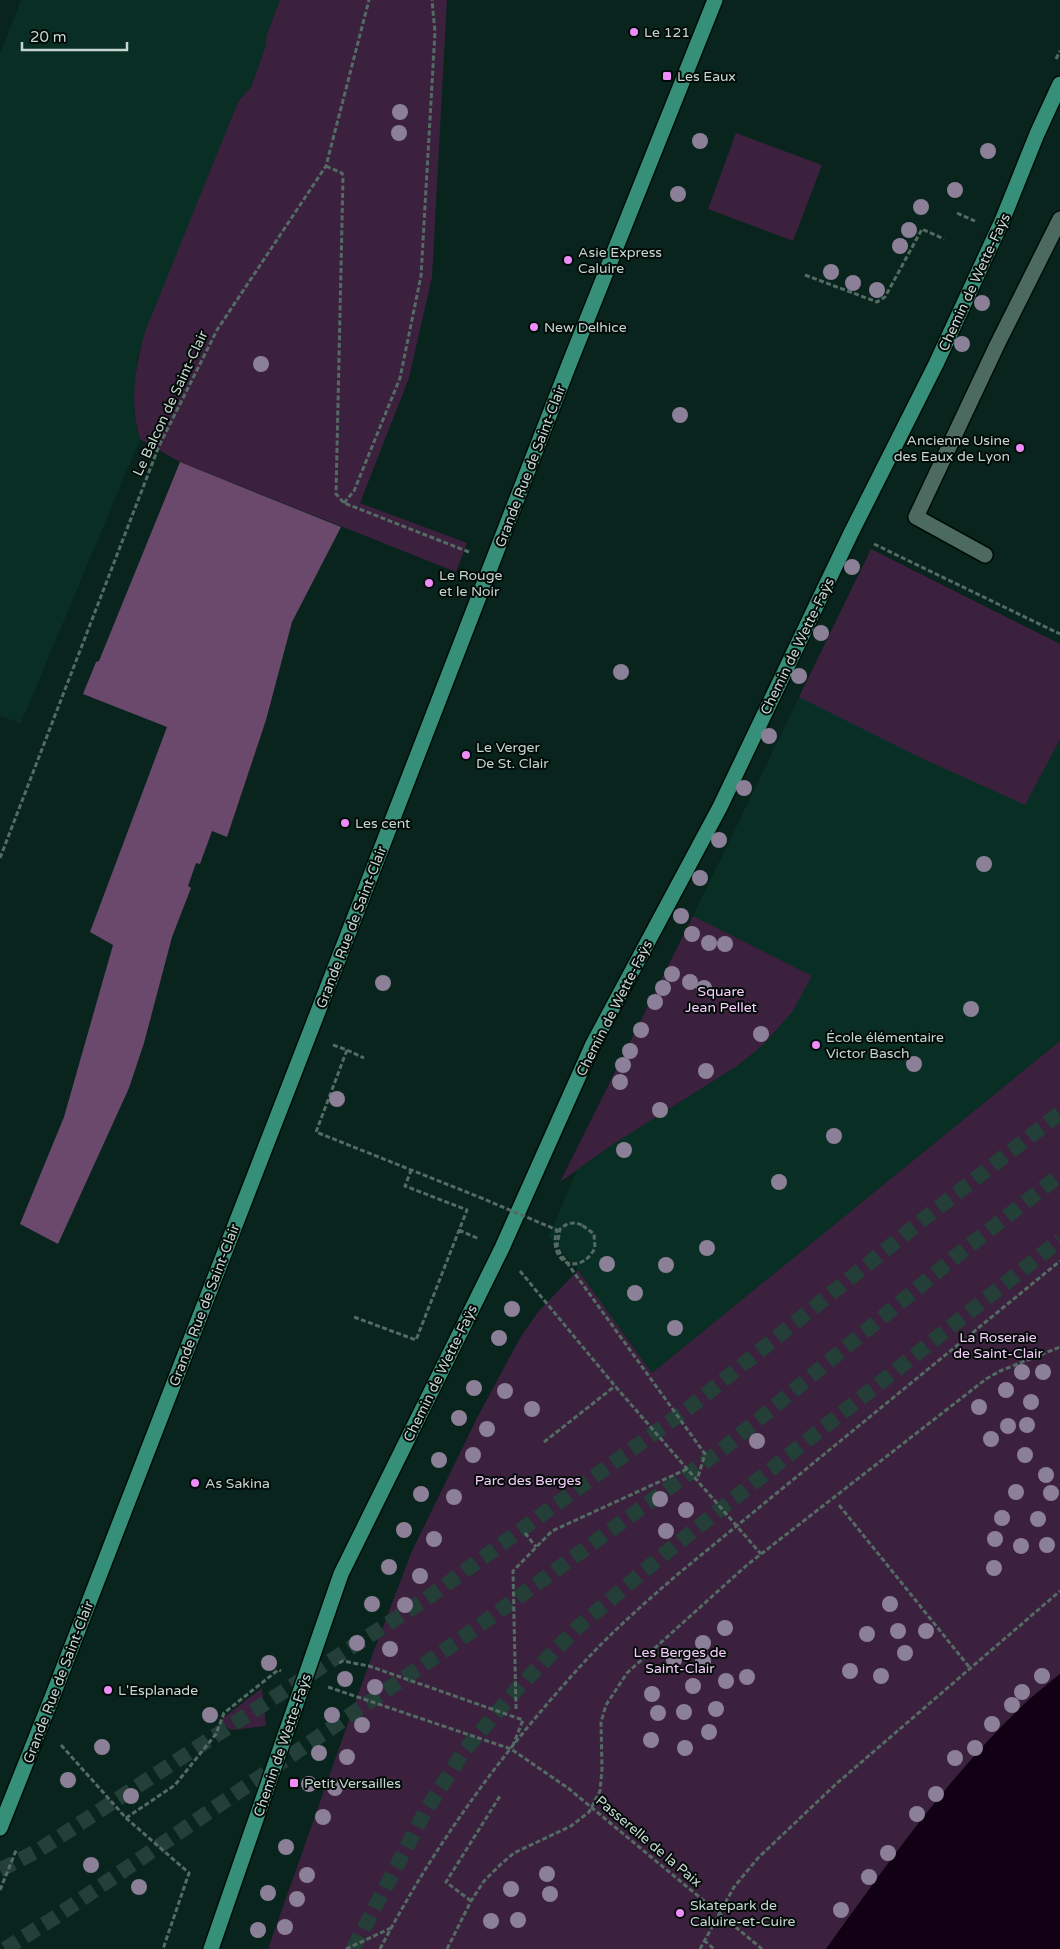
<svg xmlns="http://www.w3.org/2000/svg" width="1060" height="1949" font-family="'Varela Round',sans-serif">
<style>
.built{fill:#092f25}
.green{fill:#3b213e}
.forest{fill:#6a496d}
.water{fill:#120015}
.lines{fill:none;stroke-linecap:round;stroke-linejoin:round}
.highway-tunnel{stroke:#243f37;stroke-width:15;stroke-dasharray:15 8;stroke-linecap:butt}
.minor-casing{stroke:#000d07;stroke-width:18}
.major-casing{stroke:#000d07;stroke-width:18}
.path{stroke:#546b64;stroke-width:3;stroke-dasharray:5 2.5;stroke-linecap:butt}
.minor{stroke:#4d6a60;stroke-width:15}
.major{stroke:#369079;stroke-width:15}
.path-bridge{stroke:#546b64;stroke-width:3;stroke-dasharray:5 2.5;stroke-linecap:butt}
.tree{fill:#8c8098}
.poi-dot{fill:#ee8cf9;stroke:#020b07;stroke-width:2}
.labels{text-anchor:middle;stroke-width:4;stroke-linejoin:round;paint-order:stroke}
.poi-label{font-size:14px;fill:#c6d5d0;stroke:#020b07;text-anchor:start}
.street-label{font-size:14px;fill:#c6d5d0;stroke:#020b07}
.park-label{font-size:14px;fill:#f8ccfd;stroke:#020b07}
</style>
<rect width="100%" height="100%" fill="#08241c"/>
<!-- built -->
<path class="built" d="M21 0H280L267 34 265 48 251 87 238 102 137 358 134 409 136 426 140 439 21 723 0 716V54Z
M871 549 1060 644V1041L652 1373 578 1270 549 1236 577 1170 612 1145 737 1066 762 1046 812 976 693 916Z"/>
<!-- green -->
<path class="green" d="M280 0H447L432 277 409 378 360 503 467 543 456 572 180 462 140 439C129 404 135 367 145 332L238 102 251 87 265 48 267 34Z
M736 133 822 165 793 241 708 209Z
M871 549 1060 644V739L1025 805 917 756 799 697Z
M693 916 812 976 792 1012 762 1046 737 1066 612 1145 560 1182Z
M1060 1041V1674C1047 1685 1032 1696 1019 1709 946 1780 886 1866 826 1949H268L371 1658 412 1551 478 1416 520 1338 538 1312 578 1270 652 1373Z
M262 1688 266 1726 231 1730 219 1721Z"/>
<!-- forest -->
<path class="forest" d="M180 462 341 527 292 622 266 720 227 837 212 831 200 864 196 863 188 886 191 888 172 937 144 1043 129 1088 58 1244 20 1224 64 1117 113 945 90 932 167 727 83 694 96 662 99 661Z"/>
<!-- water -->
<path class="water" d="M1060 1674V1949H826C886 1866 946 1780 1019 1709 1032 1696 1047 1685 1060 1674Z"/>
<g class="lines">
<!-- highway-tunnel -->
<path class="highway-tunnel" d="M0 1870 39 1850 426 1599 690 1407 930 1214 1060 1113
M5 1949 54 1918 451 1646 724 1448 960 1253 1060 1175
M353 1949 425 1812 464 1751 516 1690 578 1627 664 1554 1060 1240"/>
<!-- minor casing -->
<g class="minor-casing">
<path id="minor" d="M985 555 916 517 997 345 1060 219"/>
</g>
<!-- major casing -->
<g class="major-casing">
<path id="major" d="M0 1828 51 1700 568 367 715 0
M211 1949 341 1574 502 1248 593 1044 720 807 851 533 936 364 1002 221 1037 134 1060 84"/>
</g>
<!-- path -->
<path class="path" d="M1056 59 1060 51
M326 166 342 173 343 177 336 494 344 503 469 552
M957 213 975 221
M805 275 877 302 885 297 922 229 944 239
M344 503 354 491 400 378 421 276 435 32 432 0
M874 544 1060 634
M0 858 159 446 217 330 326 166 369 0
M333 1045 347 1050 316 1132 479 1197
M347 1050 364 1058
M582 1225C573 1221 567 1223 560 1229L557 1246 560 1253 705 1454 697 1480
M459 1230 479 1239
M520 1271 615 1386 761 1554
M354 1317 416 1340 467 1210 405 1186 412 1168
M544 1442 615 1386
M839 1505 970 1668
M525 1533 536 1547
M339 1663 343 1661 369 1666 523 1720 513 1745
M328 1687 511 1749 568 1788
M516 1709 513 1571 552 1531 687 1469
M61 1745 126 1818 189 1873 163 1949
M126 1818 175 1785 216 1734 224 1713 278 1670 281 1671
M0 1890 17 1848
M471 1901 446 1882 500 1796
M704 1940 714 1949
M346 1949 391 1928
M380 1949C435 1843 506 1747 587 1659 615 1629 647 1601 678 1574L1060 1261
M447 1949 471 1901 484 1881 501 1864 514 1853 571 1826 589 1812 600 1791 602 1769 601 1722 606 1705 627 1673 747 1565 986 1379 1000 1371 1060 1347
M700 1949 734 1887 758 1858 836 1784 1060 1591"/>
<!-- minor -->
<use href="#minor" class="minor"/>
<!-- major -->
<use href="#major" class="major"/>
<!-- path-bridge -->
<path class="path-bridge" d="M479 1197 557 1230C547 1262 579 1278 595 1248L594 1234 582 1225
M568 1788 762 1949"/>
</g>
<!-- trees -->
<g class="tree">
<circle cx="400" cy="112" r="8"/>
<circle cx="399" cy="133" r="8"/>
<circle cx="700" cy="141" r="8"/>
<circle cx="988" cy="151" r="8"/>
<circle cx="955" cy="190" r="8"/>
<circle cx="678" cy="194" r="8"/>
<circle cx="921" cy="207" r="8"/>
<circle cx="909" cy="230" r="8"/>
<circle cx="900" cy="246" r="8"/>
<circle cx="831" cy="272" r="8"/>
<circle cx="853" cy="283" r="8"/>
<circle cx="877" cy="290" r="8"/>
<circle cx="982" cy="303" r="8"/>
<circle cx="962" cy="344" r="8"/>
<circle cx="261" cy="364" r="8"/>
<circle cx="680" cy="415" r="8"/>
<circle cx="852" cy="567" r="8"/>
<circle cx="821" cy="633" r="8"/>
<circle cx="621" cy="672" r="8"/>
<circle cx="799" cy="676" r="8"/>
<circle cx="769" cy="736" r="8"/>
<circle cx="744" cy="788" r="8"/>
<circle cx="719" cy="840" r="8"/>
<circle cx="984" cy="864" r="8"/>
<circle cx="700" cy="878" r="8"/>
<circle cx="681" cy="916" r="8"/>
<circle cx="692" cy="934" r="8"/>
<circle cx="709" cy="943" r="8"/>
<circle cx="725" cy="944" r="8"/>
<circle cx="672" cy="974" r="8"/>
<circle cx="690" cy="982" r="8"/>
<circle cx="383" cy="983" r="8"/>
<circle cx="663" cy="988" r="8"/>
<circle cx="704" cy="988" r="8"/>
<circle cx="655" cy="1002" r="8"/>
<circle cx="971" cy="1009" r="8"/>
<circle cx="641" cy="1030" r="8"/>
<circle cx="761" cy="1034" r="8"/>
<circle cx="630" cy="1051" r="8"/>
<circle cx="914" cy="1064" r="8"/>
<circle cx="623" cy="1065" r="8"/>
<circle cx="706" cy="1071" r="8"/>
<circle cx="620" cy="1082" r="8"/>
<circle cx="337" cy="1099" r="8"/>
<circle cx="660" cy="1110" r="8"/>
<circle cx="834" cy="1136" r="8"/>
<circle cx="624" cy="1150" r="8"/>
<circle cx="779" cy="1182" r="8"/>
<circle cx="707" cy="1248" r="8"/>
<circle cx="607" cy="1264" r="8"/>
<circle cx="666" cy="1265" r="8"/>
<circle cx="635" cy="1293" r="8"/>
<circle cx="512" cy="1309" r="8"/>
<circle cx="675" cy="1328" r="8"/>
<circle cx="499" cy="1338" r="8"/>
<circle cx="1022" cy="1372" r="8"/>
<circle cx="1043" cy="1372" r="8"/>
<circle cx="474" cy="1388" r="8"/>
<circle cx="1006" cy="1390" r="8"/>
<circle cx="505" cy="1391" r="8"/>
<circle cx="1031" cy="1402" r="8"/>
<circle cx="979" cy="1407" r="8"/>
<circle cx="532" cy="1409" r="8"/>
<circle cx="459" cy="1418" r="8"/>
<circle cx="1027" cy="1425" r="8"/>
<circle cx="1008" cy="1426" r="8"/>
<circle cx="487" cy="1429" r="8"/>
<circle cx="991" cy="1439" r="8"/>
<circle cx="757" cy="1441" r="8"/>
<circle cx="473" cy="1455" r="8"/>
<circle cx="1025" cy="1455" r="8"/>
<circle cx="439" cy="1460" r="8"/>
<circle cx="1046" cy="1475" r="8"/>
<circle cx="1016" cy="1492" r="8"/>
<circle cx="1051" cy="1493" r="8"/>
<circle cx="421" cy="1494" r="8"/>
<circle cx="454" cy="1497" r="8"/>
<circle cx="660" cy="1499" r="8"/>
<circle cx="686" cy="1510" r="8"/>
<circle cx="1002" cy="1518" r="8"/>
<circle cx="1038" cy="1519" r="8"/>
<circle cx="404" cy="1530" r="8"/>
<circle cx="666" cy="1531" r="8"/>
<circle cx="434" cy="1539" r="8"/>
<circle cx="995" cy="1539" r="8"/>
<circle cx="1047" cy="1545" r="8"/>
<circle cx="1021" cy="1546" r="8"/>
<circle cx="389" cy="1567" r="8"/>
<circle cx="994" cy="1568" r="8"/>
<circle cx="420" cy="1576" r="8"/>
<circle cx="372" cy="1604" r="8"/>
<circle cx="890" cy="1604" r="8"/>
<circle cx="405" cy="1605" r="8"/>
<circle cx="725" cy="1628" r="8"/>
<circle cx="898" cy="1631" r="8"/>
<circle cx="926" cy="1631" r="8"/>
<circle cx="867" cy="1634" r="8"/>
<circle cx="357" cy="1643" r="8"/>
<circle cx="703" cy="1643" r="8"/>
<circle cx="390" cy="1649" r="8"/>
<circle cx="905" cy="1653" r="8"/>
<circle cx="674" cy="1660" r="8"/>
<circle cx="703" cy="1661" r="8"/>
<circle cx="269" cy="1663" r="8"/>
<circle cx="850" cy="1671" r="8"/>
<circle cx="881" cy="1676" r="8"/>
<circle cx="1042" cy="1676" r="8"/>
<circle cx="747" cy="1677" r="8"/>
<circle cx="345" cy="1679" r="8"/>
<circle cx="726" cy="1681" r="8"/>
<circle cx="693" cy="1686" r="8"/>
<circle cx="375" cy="1687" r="8"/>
<circle cx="1022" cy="1692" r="8"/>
<circle cx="652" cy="1694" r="8"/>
<circle cx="1012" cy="1705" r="8"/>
<circle cx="716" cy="1709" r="8"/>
<circle cx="684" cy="1712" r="8"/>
<circle cx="658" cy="1713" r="8"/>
<circle cx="210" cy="1715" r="8"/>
<circle cx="332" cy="1715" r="8"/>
<circle cx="992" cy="1724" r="8"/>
<circle cx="362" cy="1725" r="8"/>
<circle cx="709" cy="1732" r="8"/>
<circle cx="651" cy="1740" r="8"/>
<circle cx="102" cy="1747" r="8"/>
<circle cx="685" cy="1748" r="8"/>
<circle cx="975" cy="1748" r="8"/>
<circle cx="319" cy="1753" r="8"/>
<circle cx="347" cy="1757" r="8"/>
<circle cx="955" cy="1758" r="8"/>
<circle cx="68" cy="1780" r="8"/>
<circle cx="309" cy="1784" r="8"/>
<circle cx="335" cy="1788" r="8"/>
<circle cx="936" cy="1794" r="8"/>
<circle cx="131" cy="1796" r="8"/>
<circle cx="917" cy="1814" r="8"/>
<circle cx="323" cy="1817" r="8"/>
<circle cx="286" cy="1847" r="8"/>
<circle cx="888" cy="1853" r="8"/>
<circle cx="91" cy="1865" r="8"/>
<circle cx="547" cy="1874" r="8"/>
<circle cx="307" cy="1875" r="8"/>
<circle cx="869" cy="1877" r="8"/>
<circle cx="139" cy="1887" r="8"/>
<circle cx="511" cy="1889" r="8"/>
<circle cx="268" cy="1893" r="8"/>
<circle cx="550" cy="1894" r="8"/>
<circle cx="297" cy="1899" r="8"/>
<circle cx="841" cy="1910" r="8"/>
<circle cx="518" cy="1920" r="8"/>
<circle cx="491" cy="1921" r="8"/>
<circle cx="285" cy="1927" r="8"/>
<circle cx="258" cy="1930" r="8"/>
</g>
<!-- markers -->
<g class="poi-dot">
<circle cx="634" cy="32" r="5"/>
<rect x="662" y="71" width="10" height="10" rx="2.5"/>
<circle cx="568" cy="260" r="5"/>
<circle cx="534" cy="327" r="5"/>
<circle cx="1020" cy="448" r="5"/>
<circle cx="429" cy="583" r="5"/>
<circle cx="466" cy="755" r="5"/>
<circle cx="345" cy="823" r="5"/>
<circle cx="816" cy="1045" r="5"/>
<circle cx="195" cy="1483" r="5"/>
<circle cx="108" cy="1690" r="5"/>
<rect x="289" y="1778" width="10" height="10" rx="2.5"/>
<circle cx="680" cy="1913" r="5"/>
</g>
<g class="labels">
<!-- poi labels -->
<g class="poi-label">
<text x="644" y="37">Le 121</text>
<text x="677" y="81">Les Eaux</text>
<text x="578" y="257">Asie Express<tspan x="578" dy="16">Caluire</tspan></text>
<text x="544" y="332">New Delhice</text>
<text x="1010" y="445" text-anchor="end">Ancienne Usine<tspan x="1010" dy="16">des Eaux de Lyon</tspan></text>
<text x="439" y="580">Le Rouge<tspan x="439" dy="16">et le Noir</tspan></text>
<text x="476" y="752">Le Verger<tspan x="476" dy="16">De St. Clair</tspan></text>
<text x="355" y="828">Les cent</text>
<text x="826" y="1042">École élémentaire<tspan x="826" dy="16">Victor Basch</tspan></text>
<text x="205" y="1488">As Sakina</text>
<text x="118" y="1695">L'Esplanade</text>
<text x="304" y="1788">Petit Versailles</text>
<text x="690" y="1910">Skatepark de<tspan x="690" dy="16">Caluire-et-Cuire</tspan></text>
</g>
<!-- street labels -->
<g class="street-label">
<text transform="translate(974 282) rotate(-65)" y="5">Chemin de Wette-Faÿs</text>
<text transform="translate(170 403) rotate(-65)" y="5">Le Balcon de Saint-Clair</text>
<text transform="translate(530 466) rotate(-69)" y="5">Grande Rue de Saint-Clair</text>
<text transform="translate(797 646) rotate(-64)" y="5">Chemin de Wette-Faÿs</text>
<text transform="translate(351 927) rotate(-69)" y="5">Grande Rue de Saint-Clair</text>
<text transform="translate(614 1008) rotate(-63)" y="5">Chemin de Wette-Faÿs</text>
<text transform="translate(204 1305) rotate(-69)" y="5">Grande Rue de Saint-Clair</text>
<text transform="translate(440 1373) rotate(-64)" y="5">Chemin de Wette-Faÿs</text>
<text transform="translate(58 1682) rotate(-69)" y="5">Grande Rue de Saint-Clair</text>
<text transform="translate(282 1745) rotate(-71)" y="5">Chemin de Wette-Faÿs</text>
<text transform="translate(649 1841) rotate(40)" y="5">Passerelle de la Paix</text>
</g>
<!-- park labels -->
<g class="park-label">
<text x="721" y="996">Square<tspan x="721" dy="16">Jean Pellet</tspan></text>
<text x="998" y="1342">La Roseraie<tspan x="998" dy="16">de Saint-Clair</tspan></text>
<text x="528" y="1485">Parc des Berges</text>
<text x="680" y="1657">Les Berges de<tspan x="680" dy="16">Saint-Clair</tspan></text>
</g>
</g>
<!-- scale -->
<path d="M22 42v8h105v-8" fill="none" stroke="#c6d5d0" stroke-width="2.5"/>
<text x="30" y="42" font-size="15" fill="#c6d5d0" stroke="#020b07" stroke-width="4" paint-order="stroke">20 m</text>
</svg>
